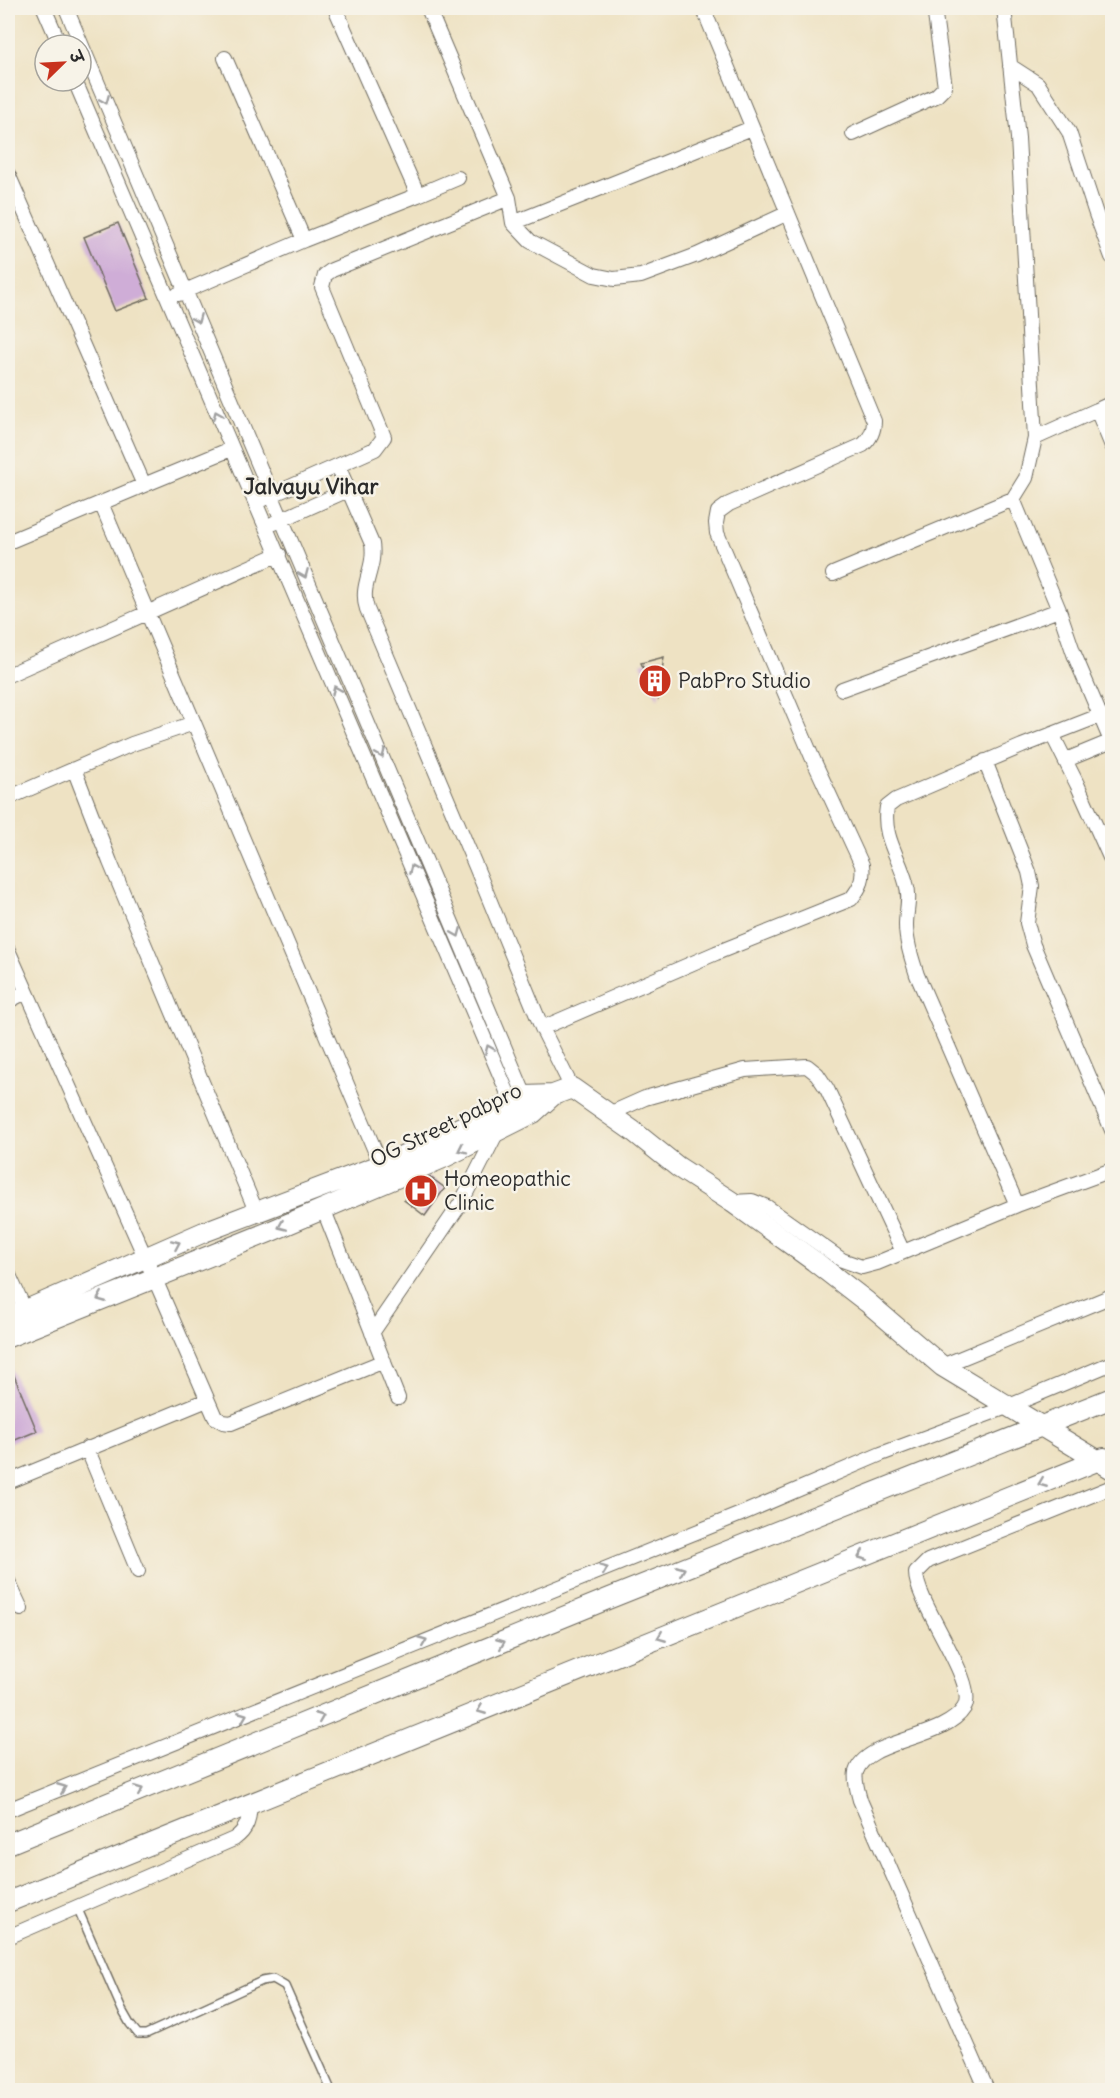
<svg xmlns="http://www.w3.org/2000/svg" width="1120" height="2098" font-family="Delius,'Playpen Sans Deva',sans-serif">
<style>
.building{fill:#cfadd7}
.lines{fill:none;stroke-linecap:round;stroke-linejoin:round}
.lane-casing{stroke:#6f6b60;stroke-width:10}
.street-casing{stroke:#6f6b60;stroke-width:16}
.secondary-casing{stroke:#6f6b60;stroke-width:22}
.lane{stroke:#fff;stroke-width:7}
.street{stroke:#fff;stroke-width:14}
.secondary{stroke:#fff;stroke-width:20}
.oneway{stroke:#a0a0a0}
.labels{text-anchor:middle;stroke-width:5;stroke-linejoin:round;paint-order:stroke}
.poi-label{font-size:21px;fill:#2b2b2b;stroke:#f7f3e8;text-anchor:start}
.street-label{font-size:21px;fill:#2b2b2b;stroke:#f7f3e8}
.neighbourhood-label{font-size:22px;font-weight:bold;fill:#2b2b2b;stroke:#f7f3e8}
</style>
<rect width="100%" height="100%" fill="#f7f3e8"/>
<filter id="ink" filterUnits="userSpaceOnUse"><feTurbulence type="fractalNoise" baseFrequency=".0167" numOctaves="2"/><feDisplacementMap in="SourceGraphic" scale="12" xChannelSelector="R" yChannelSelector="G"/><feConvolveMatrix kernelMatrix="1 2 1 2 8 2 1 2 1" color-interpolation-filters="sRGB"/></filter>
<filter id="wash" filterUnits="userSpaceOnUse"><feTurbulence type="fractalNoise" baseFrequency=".008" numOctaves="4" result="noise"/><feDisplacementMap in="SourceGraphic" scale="24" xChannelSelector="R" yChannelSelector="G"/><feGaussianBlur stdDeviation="1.35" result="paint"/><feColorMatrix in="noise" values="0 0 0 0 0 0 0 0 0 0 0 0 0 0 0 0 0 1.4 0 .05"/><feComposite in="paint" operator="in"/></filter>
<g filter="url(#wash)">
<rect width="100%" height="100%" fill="#eee2c3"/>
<g id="blocks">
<!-- building -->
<path class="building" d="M118 223 149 298 115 311 84 237Z
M664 657 658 699 641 663Z
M430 1177 445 1188 425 1216 404 1200 418 1181Z
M8 1361 37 1431 8 1443Z"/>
</g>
</g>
<g filter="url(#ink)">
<use href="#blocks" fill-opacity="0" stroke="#6f6b60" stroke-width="1.5"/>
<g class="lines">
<!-- lane casing -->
<g class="lane-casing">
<path id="lane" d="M77 1907 122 2010 130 2024 138 2034H146L262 1981 273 1979 285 1986 331 2090"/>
</g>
<!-- street casing -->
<g class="street-casing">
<path id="street" d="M44 8 60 45
M66 8 525 1096
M1004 8 1018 138 1035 438
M225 58 304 240
M1010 66 1038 84 1069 132 1096 214 1112 257
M75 81 512 1103
M853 134 936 96 945 87 934 8
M8 174 144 485 231 449
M418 195 458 178
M509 198 513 223 752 128
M513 223 530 241 594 275 614 279 641 276 697 255 788 213
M178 294 304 240 418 195 335 8
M1112 403 1097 410 1112 446
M338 466 372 544C376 569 359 585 367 609L476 867 542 1028 572 1088
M263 499 375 449 384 437 322 287 325 275 332 270 509 198 428 8
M1013 499 1026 478 1035 438 1097 410
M101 503 381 1165
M274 523 348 490
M8 542 144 485
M833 574 1013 499 1059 610 1074 654 1111 741
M8 675 279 554
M842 689 1059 610
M1052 734 1077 784 1112 862
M1066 760 1112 741
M985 761 1029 872 1032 886 1027 923 1033 945 1112 1130
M74 769 110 862 256 1211
M8 798 132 744 194 723
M8 950 154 1277 215 1417 223 1422 231 1423 384 1361
M8 1001 26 992
M542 1028 716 953 851 899C860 888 864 880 862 865L812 757 717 533 716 523 718 512 729 504 863 445C871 438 874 431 874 421L703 8
M609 1114 645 1098 745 1070 807 1066 817 1074 827 1089 903 1252
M732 1202 752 1201 767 1207 842 1260 862 1267 877 1263 1017 1205 1112 1170
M1017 1205 917 975C912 959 906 942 906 925 906 910 911 898 906 883 899 856 882 837 887 807L896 800 1022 746 1099 716
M323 1208 398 1398
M8 1273 25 1310
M372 1333 461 1203 497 1132
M942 1366 1112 1296
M87 1448 138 1571
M8 1482 207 1400
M8 1581 21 1609
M8 1810 741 1514 881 1454 1007 1407 1112 1363
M8 1937 234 1839C248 1829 249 1820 250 1803
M987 2090 860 1800C858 1792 854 1780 856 1772 866 1739 944 1740 964 1708 980 1684 916 1604 916 1573L928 1561 1112 1487"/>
</g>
<!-- secondary casing -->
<g class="secondary-casing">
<path id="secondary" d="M8 1318 204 1232 396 1159 525 1096 553 1095 572 1088 633 1131 678 1167 732 1202 814 1261 867 1302 942 1366 1112 1469
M8 1337 269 1232 443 1158 533 1113 553 1095
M8 1844 610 1598 1112 1398
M8 1902 1104 1458"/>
</g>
<!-- lane -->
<use href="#lane" class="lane"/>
<!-- street -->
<use href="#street" class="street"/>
<!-- secondary -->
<use href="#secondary" class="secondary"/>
</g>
<!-- one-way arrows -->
<defs><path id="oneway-chevron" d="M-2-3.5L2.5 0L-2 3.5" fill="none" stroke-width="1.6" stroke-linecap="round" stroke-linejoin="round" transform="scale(1.5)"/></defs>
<g class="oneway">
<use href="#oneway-chevron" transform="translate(105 100) rotate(67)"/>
<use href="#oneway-chevron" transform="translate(197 319) rotate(67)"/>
<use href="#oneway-chevron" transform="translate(217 415) rotate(-113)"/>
<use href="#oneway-chevron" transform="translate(304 574) rotate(67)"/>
<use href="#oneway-chevron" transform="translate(336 690) rotate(-113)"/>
<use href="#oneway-chevron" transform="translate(381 754) rotate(67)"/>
<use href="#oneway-chevron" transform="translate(413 869) rotate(-113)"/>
<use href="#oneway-chevron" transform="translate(457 933) rotate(67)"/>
<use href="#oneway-chevron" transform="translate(489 1049) rotate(-113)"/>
<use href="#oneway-chevron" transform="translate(462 1149) rotate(154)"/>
<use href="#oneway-chevron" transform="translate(282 1226) rotate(157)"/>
<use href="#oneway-chevron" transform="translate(176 1244) rotate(-24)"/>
<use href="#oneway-chevron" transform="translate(101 1298) rotate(158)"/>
<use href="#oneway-chevron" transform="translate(1042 1483) rotate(158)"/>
<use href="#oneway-chevron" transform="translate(862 1556) rotate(158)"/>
<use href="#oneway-chevron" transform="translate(604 1569) rotate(-22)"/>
<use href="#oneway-chevron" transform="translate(681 1570) rotate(-22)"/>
<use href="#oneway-chevron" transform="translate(661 1637) rotate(158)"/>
<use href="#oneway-chevron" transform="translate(423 1641) rotate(-22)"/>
<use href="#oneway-chevron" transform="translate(501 1643) rotate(-22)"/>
<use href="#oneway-chevron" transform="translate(481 1710) rotate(158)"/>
<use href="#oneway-chevron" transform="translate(243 1716) rotate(-22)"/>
<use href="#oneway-chevron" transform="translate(320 1717) rotate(-22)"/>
<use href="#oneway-chevron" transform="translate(62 1788) rotate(-22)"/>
<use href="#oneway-chevron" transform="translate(139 1790) rotate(-22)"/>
</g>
</g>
<!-- icons -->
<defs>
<g id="building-disc" transform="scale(1.725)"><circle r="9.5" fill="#c8321e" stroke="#f7f3e8"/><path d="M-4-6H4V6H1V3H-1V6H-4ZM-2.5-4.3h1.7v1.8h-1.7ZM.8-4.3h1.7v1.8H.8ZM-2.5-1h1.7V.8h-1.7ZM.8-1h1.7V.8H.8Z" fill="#fff"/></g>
<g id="hospital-disc" transform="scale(1.725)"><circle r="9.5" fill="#c8321e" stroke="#f7f3e8"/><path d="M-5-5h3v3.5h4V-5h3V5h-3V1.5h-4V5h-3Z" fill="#fff"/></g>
</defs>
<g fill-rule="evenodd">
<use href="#building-disc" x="655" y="681"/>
<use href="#hospital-disc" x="421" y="1191"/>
</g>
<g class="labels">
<!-- poi labels -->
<g class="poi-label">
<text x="678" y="688">PabPro Studio</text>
<text x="444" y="1186">Homeopathic<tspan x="444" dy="24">Clinic</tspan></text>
</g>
<!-- street labels -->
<g class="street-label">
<text transform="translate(446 1125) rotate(-26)" y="7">OG Street pabpro</text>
</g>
<!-- neighbourhood labels -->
<g class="neighbourhood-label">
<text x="311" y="494">Jalvayu Vihar</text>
</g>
</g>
<!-- margin -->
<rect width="1120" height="2098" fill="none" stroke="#f7f3e8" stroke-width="30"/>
<!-- north arrow -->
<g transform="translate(63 63) rotate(66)"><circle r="28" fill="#f7f3e8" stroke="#a5a39c" stroke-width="1.5"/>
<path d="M0-4.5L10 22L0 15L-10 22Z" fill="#c8321e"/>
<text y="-9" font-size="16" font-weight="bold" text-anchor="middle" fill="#2b2b2b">उ</text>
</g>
</svg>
